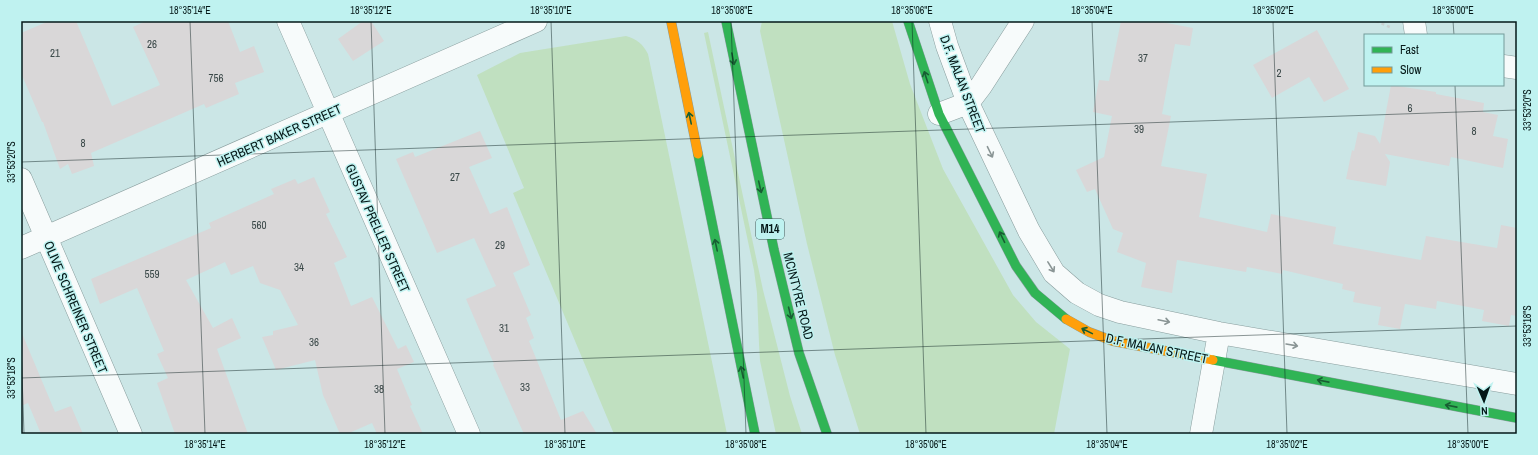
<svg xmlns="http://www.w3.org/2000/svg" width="1538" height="455" font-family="'Archivo Narrow',sans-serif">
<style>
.green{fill:#c0e0c0}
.building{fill:#d9d7d8}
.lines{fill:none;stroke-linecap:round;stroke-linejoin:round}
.street-casing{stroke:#889d9d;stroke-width:23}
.fast-casing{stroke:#889d9d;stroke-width:10}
.slow-casing{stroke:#889d9d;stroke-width:10}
.path{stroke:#c8d1d1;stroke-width:2.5;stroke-dasharray:3 3;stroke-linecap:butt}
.street{stroke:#f7fbfb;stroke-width:22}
.fast{stroke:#30b455;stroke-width:9}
.slow{stroke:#ff9f0a;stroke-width:9}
.oneway{stroke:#185e33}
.oneway2{stroke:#8a9595}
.ticks{fill:none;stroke:#051818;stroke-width:1;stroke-opacity:0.45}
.labels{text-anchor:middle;stroke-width:3;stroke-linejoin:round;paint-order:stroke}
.number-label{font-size:11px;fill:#3a4848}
.shield{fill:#bff2f0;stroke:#3d5959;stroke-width:1}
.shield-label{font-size:12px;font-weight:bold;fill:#051818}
.street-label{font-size:13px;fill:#051818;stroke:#bff2f0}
.neatline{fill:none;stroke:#051818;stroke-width:1.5}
.ticks-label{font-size:10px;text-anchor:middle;fill:#051818}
</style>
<rect width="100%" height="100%" fill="#cbe6e6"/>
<!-- green -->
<path class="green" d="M762 21H892L910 84 943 169 1013 295 1036 322 1070 349 1054 434H860L835 355 807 244 760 31Z
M708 32 763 290 790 396 802 434H776L760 361 759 344 757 293 754 270 704 33Z
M626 36C637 39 643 44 648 54L727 434H614L513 193 524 188 477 75 520 53Z"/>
<!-- building -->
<path class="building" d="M49 21H76L112 106 160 85 133 27 146 21H228L240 52 254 46 264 72 235 83 239 94 206 108 204 104 91 153 94 166 72 174 68 164 60 169 43 122H42L21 73V33Z
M363 21H371L384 41 353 61 338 39Z
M1121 21H1156L1193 28 1190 46 1175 44 1162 114 1171 116 1161 166 1207 174 1199 217 1267 232 1271 214 1336 227 1333 244 1421 260 1426 236 1497 248 1501 225 1517 228V316L1511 315 1509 326 1482 321 1484 310 1437 301 1436 309 1405 304 1400 329 1378 325 1381 307 1353 302 1355 292 1342 289 1343 284 1283 270 1282 274 1247 267 1246 272 1177 260 1172 293 1141 287 1146 263 1117 252 1123 233 1113 229 1095 189 1087 192 1076 170 1104 157 1112 116 1093 112 1099 80 1109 81Z
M1317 30 1349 89 1324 102 1309 77 1272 98 1253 65Z
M1391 85 1436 92V94L1484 103 1483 112 1498 115 1493 136 1508 139 1503 168 1451 157 1449 166 1385 154 1390 162 1386 186 1346 179 1352 150 1354 151 1358 132 1375 136 1380 144Z
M480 131 492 158 469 167 490 214 507 207 530 265 513 273 531 315 526 318 534 338 529 341 561 420 583 411 597 434H524L493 365 494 364 466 299 496 286 474 238 437 253 396 159 413 152 415 157Z
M314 177 330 212 326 214 347 257 334 263 351 306 372 297 398 349 406 345 414 362 397 369 412 405 410 406 423 434H377L372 423 347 434H340L323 395 315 360 276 370 262 337 273 335V331L298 325 280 290 260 283 253 266 231 275 225 262 186 280 213 328 232 318 241 338 217 349 248 434H175L157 383 168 378 157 354 164 351 137 288 100 304 91 279 211 228 209 223 274 194 271 189 295 179 298 184Z
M21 331 55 412 71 406 83 434H41L28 403 21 406Z"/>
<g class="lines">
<!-- street casing -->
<g class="street-casing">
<path id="street" d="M288 21 469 434
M940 21 947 46 968 103 1029 231 1054 273 1077 293 1099 305 1120 312 1219 333 1517 384
M1414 21 1416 35
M1503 66 1517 68
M939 114 968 103 981 86 1023 21
M21 179 131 434
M21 248 536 21
M1201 434 1219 333"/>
</g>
<!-- fast casing -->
<g class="fast-casing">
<path id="fast" d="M726 21 774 250 799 353 827 434
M908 21 939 114 1016 266 1035 293 1066 319
M698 154 755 434
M1213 360 1517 418"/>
</g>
<!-- slow casing -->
<g class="slow-casing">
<path id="slow" d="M671 21 698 154
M1066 319 1089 332 1113 341 1213 360"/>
</g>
<!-- path -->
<path class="path" d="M1376 21 1392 28"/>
<!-- street -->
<use href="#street" class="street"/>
<!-- fast -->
<use href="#fast" class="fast"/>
<!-- slow -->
<use href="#slow" class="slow"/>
</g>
<!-- one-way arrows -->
<defs><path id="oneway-shaft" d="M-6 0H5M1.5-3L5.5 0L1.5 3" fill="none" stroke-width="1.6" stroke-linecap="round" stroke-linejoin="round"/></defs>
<g class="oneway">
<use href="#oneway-shaft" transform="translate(733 59) rotate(79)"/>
<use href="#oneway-shaft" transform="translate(926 77) rotate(-108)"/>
<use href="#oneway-shaft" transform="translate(690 118) rotate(-102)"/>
<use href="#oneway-shaft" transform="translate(760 187) rotate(77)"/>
<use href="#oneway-shaft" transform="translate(1002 237) rotate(-116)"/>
<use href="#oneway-shaft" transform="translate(716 245) rotate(-102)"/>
<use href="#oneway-shaft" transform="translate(790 313) rotate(76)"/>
<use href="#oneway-shaft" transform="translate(1087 331) rotate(-154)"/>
<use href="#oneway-shaft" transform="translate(742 372) rotate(-102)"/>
<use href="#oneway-shaft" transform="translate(1323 381) rotate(-169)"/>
<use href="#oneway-shaft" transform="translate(1451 406) rotate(-169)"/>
</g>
<g class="oneway2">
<use href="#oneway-shaft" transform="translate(990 152) rotate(64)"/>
<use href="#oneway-shaft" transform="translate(1051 267) rotate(58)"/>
<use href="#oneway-shaft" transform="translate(1164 321) rotate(12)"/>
<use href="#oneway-shaft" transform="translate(1292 345) rotate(10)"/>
</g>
<!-- ticks -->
<path class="ticks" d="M190 21 205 434M371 21 385 434M551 21 565 434M731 21 746 434M912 21 926 434M1092 21 1107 434M1273 21 1287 434M1453 21 1454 35M1455 85 1468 434M21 162 1517 110M21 344 24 434M21 378 1517 326"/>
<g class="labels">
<!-- number labels -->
<g class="number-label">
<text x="152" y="48">26</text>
<text x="55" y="57">21</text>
<text x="1143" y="62">37</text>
<text x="1279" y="77">2</text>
<text x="216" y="82">756</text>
<text x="1410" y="112">6</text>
<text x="1139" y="133">39</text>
<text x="1474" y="135">8</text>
<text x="83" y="147">8</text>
<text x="455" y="181">27</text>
<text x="259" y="229">560</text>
<text x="500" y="249">29</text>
<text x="299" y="271">34</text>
<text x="152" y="278">559</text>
<text x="504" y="332">31</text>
<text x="314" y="346">36</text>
<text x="525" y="391">33</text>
<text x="379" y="393">38</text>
</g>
<!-- shield labels -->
<rect class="shield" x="756" y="219" width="28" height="20" rx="3"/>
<g class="shield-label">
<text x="770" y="233">M14</text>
</g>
<!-- street labels -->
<g class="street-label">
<text transform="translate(963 84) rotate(69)" y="5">D.F. MALAN STREET</text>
<text transform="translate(279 135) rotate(-24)" y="5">HERBERT BAKER STREET</text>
<text transform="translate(378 228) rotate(66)" y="5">GUSTAV PRELLER STREET</text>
<text transform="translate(799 296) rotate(76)" y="5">MCINTYRE ROAD</text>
<text transform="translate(76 307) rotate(67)" y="5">OLIVE SCHREINER STREET</text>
<text transform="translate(1157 348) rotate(12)" y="5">D.F. MALAN STREET</text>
</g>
</g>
<!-- border -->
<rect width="1538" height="455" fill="none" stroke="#bff2f0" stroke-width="44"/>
<!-- legend -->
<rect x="1364" y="34" width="140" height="52" fill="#bff2f0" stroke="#759b9a"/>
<rect x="1372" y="47" width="20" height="6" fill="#30b455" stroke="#759b9a"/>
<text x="1400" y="54" font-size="12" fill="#051818">Fast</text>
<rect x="1372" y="67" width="20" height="6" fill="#ff9f0a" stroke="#759b9a"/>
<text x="1400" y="74" font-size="12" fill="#051818">Slow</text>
<!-- north arrow -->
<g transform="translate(1484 401) rotate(178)" stroke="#bff2f0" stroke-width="3" paint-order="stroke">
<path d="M0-3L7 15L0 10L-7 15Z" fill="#051818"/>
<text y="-6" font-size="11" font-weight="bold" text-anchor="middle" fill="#051818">N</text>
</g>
<rect x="22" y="22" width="1494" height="411" class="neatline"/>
<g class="ticks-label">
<text x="190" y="14">18°35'14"E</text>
<text x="371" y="14">18°35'12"E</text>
<text x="551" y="14">18°35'10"E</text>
<text x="732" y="14">18°35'08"E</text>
<text x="912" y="14">18°35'06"E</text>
<text x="1092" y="14">18°35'04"E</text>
<text x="1273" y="14">18°35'02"E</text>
<text x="1453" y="14">18°35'00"E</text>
<text transform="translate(1527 110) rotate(-90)" y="4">33°53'20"S</text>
<text transform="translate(11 162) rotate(-90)" y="4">33°53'20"S</text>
<text transform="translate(1527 326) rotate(-90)" y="4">33°53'18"S</text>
<text transform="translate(11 378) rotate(-90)" y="4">33°53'18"S</text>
<text x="205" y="448">18°35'14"E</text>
<text x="385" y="448">18°35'12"E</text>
<text x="565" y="448">18°35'10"E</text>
<text x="746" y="448">18°35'08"E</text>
<text x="926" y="448">18°35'06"E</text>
<text x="1107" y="448">18°35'04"E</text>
<text x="1287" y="448">18°35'02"E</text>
<text x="1468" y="448">18°35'00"E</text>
</g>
</svg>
